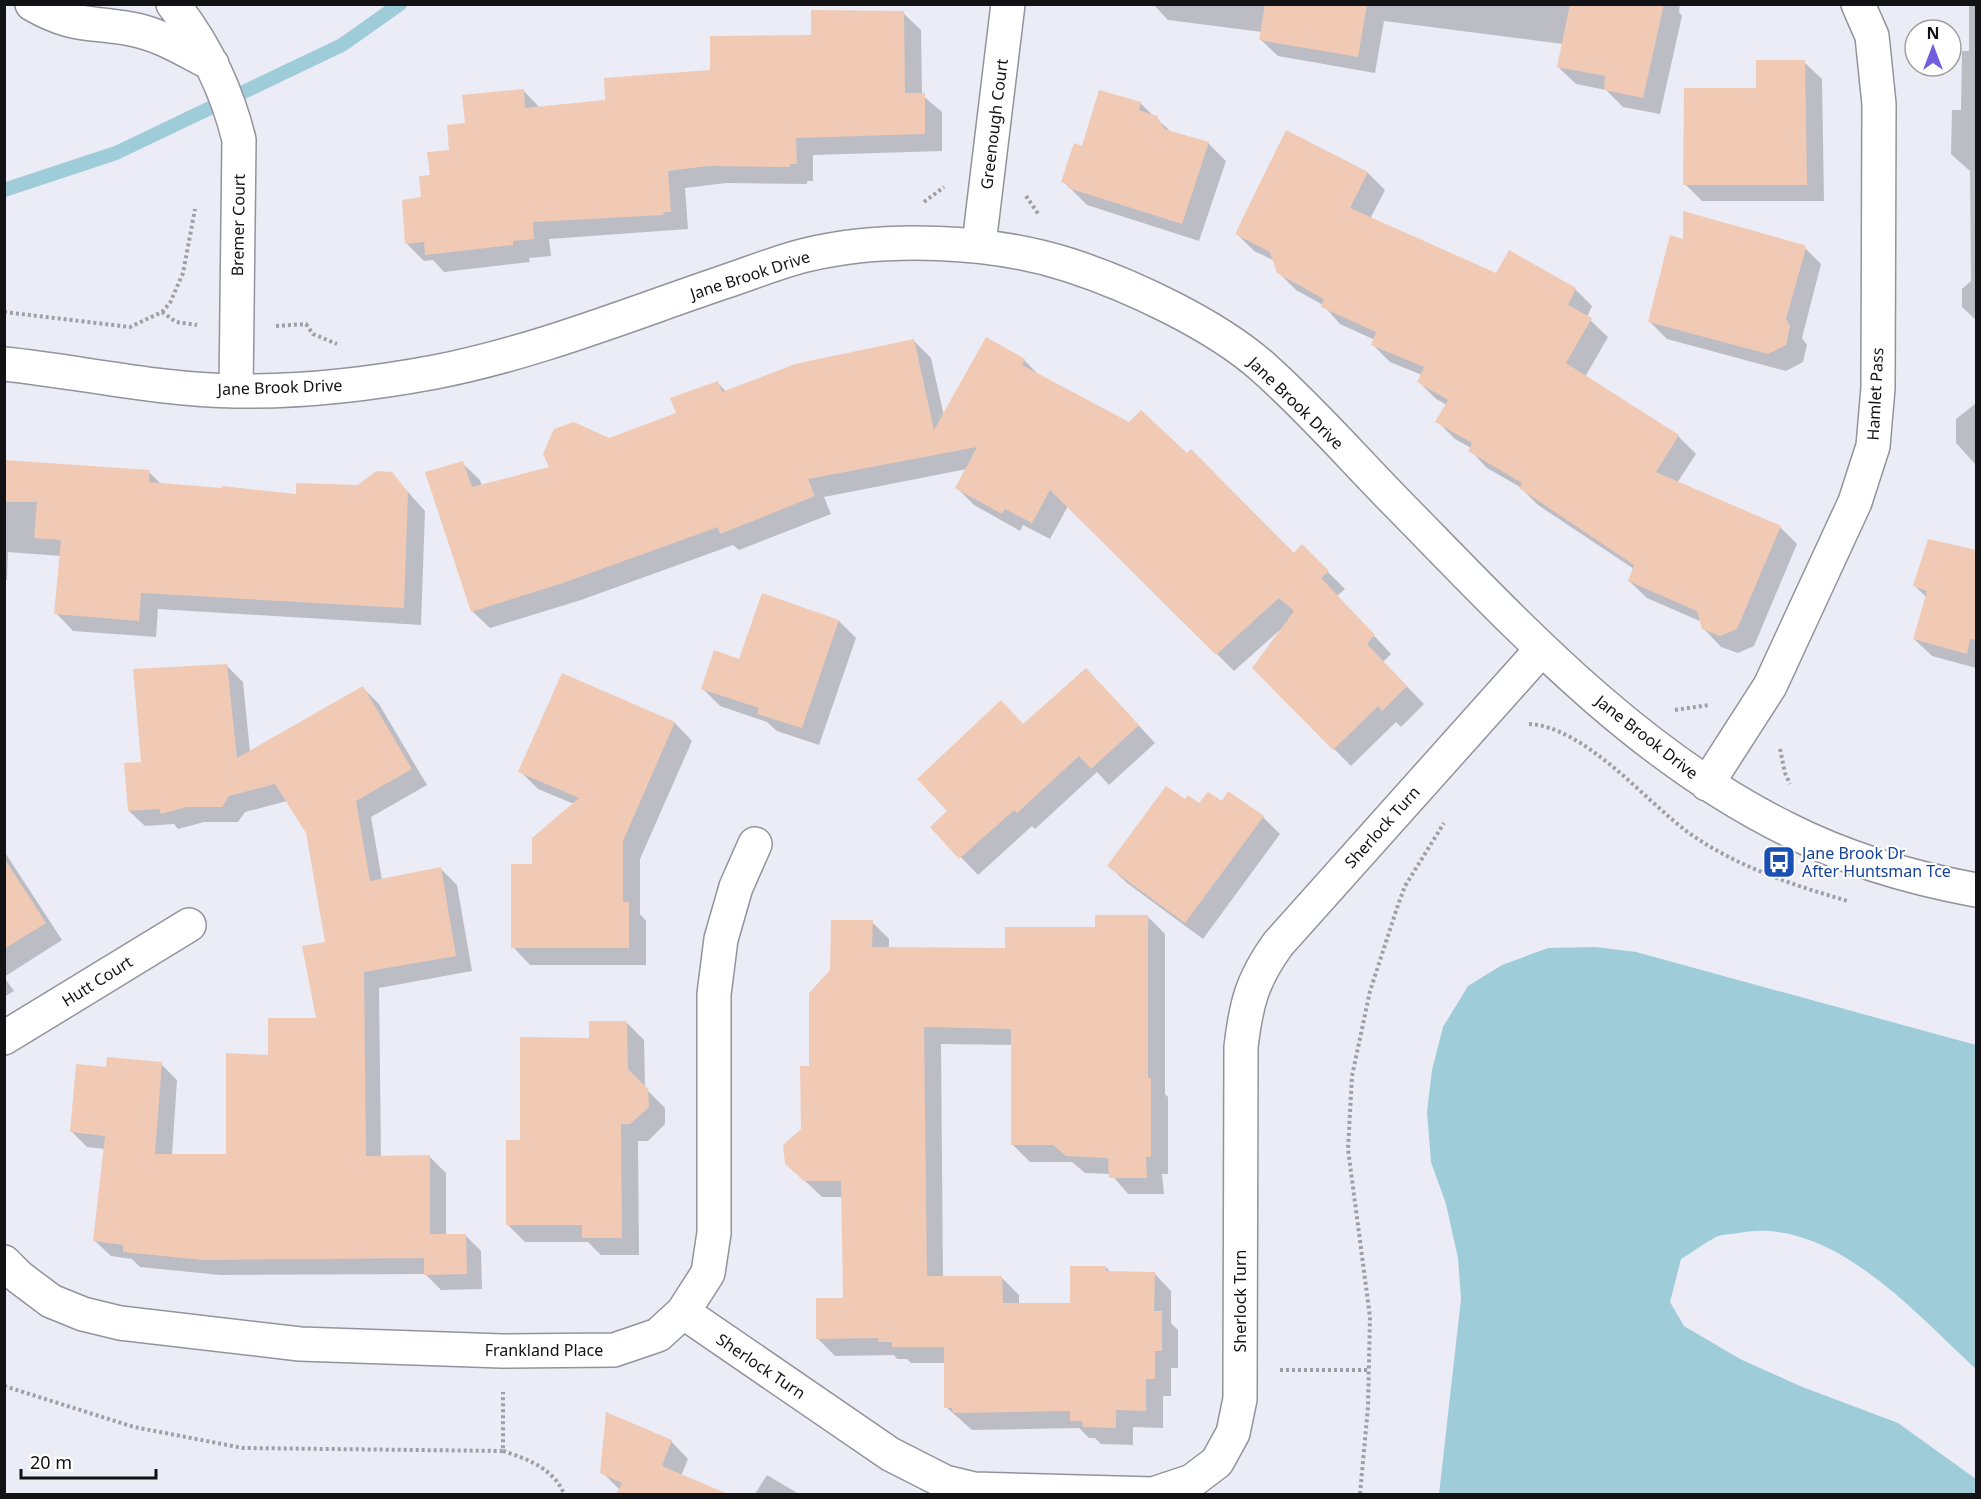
<svg xmlns="http://www.w3.org/2000/svg" width="1981" height="1499" font-family="'Noto Sans',sans-serif">
<style>
.water{fill:#9fccd9}
.shadow{fill:#0003}
.lines{fill:none;stroke-linecap:round;stroke-linejoin:round}
.stream{stroke:#9fccd9;stroke-width:14}
.building{fill:#f0cab5}
.minor-casing{stroke:#93939d;stroke-width:36}
.path{stroke:#9fa0a7;stroke-width:4;stroke-dasharray:3 3;stroke-linecap:butt}
.minor{stroke:#fff;stroke-width:33}
.labels{text-anchor:middle;stroke-width:4.5;stroke-linejoin:round;paint-order:stroke}
.street-label{font-size:16px;fill:#121215;stroke:#fff}
.transit-label{font-size:16px;fill:#164399;stroke:#fff;text-anchor:start}
</style>
<rect width="100%" height="100%" fill="#ebecf6"/>
<!-- water -->
<path class="water" d="M1595 947 1636 952 1976 1045V1369C1915 1313 1831 1215 1739 1233 1732 1234 1723 1234 1716 1237 1704 1243 1693 1252 1681 1259L1670 1302 1684 1326 1740 1359 1800 1386 1898 1423 1976 1479V1494H1439L1461 1299 1458 1258 1446 1204 1431 1162 1427 1112 1432 1070 1443 1027 1468 986 1502 965 1548 948Z"/>
<!-- shadow -->
<path class="shadow" d="M1153 4H1680L1679 12 1682 16 1660 114 1623 107 1606 90 1576 84 1558 67 1563 44 1384 21 1375 73 1278 56 1260 39 1262 32 1168 20Z
M1969 4H1976V465L1956 443V419L1975 404 1976 320 1962 307V289L1971 281 1970 171 1951 154 1952 110H1961L1962 51H1969Z
M903 13 921 30 922 95 942 112V151L813 155V181H807V184L726 183 685 188 688 229 549 239 551 256 529 258 530 262 444 272 433 260 424 261 407 244 431 176 451 152 467 124 523 90 540 108 607 101 712 72 812 36Z
M1804 62 1822 79 1824 201H1702L1685 184 1758 90Z
M1140 103 1171 132 1208 143 1226 161 1199 241 1087 205 1063 181 1083 148Z
M1287 132 1368 173 1385 190 1370 219 1496 275 1575 289 1592 306 1587 317 1608 337 1585 377 1678 436 1696 454 1677 483 1780 527 1797 544 1754 646 1738 653 1721 647 1704 629 1702 622 1647 598 1629 581 1634 569 1538 505 1520 487 1487 468 1470 450 1471 448 1455 439 1437 421 1447 405 1436 399 1419 382 1422 375 1390 362 1373 345 1375 340 1340 324 1323 305 1296 290 1278 272 1275 261 1254 251 1237 234Z
M1684 241 1803 246 1821 264 1802 338 1807 345 1803 362 1786 371 1667 339 1650 322Z
M914 341 931 358 944 416 1024 360 1041 377 1294 555 1302 546 1345 589 1337 596 1391 654 1383 662 1424 704 1401 727 1396 722 1351 766 1254 668 1281 629 1234 671 1068 506 1050 539 1023 525 1020 531 974 505 957 488 967 469 824 497 831 514 739 550 733 545 581 600 490 628 472 611 462 463 480 480 482 486 551 468 609 440 677 414 718 383 726 392Z
M4 461 149 472 162 485 297 496 358 487 391 473 425 511 421 625 158 609 156 637 73 631 56 613 61 556 8 552 7 580H4Z
M1976 551V668L1932 656 1914 639 1927 598 1915 586Z
M839 621 856 638 819 745 777 731 767 722 720 706 703 689 740 661Z
M227 666 243 682 250 752 363 688 379 704 427 785 371 817 382 880 441 869 457 885 472 971 379 988 381 1157H430L446 1173V1235H465L481 1251 482 1289 441 1290 425 1274 220 1275 140 1267 132 1259 111 1256 95 1241 105 1149 87 1147 71 1131 108 1069 161 1064 177 1080 172 1155H228L269 1057 318 1019 326 943 307 832 287 801 245 812 238 822H204L178 829 174 824 145 826 129 811 142 763Z
M563 675 675 723 692 741 640 859V914L646 921V965H530L513 947 534 865 574 804 538 789 520 771Z
M1103 687 1155 743 1109 785 1097 772 1035 829 1032 826 978 875 932 827 949 811 1024 726Z
M1185 801 1199 805 1222 803 1263 817 1280 834 1203 939 1127 883 1109 866Z
M4 851 62 940 4 977Z
M1148 917 1165 934V1094L1168 1097V1174H1162L1164 1194H1128L1111 1174 1085 1173 1072 1162H1030L1013 1145V1045L941 1044 943 1278H1002L1019 1295V1305H1072L1106 1267 1111 1273H1154L1171 1291V1323L1178 1330V1368H1171V1396H1163V1428L1133 1427V1445L1101 1444 1095 1438H1089L1079 1428 972 1430 946 1407V1363H911L907 1359H897L894 1355 835 1356 817 1338 844 1299 842 1197H822L786 1163 803 1130 810 1068 872 922 889 939V948L1007 949Z
M4 977 14 991 4 997Z
M626 1022 644 1040 645 1088 665 1108V1124L648 1141H638L639 1255H601L588 1242H525L508 1225 522 1142 591 1040Z
M671 1441 688 1459 681 1476 725 1494H618L620 1490 602 1472Z
M767 1475 799 1494H755Z"/>
<g class="lines">
<!-- stream -->
<path class="stream" d="M4 190 116 153 342 45 400 4"/>
</g>
<!-- building -->
<path class="building" d="M1265 4H1367L1358 57 1259 40Z
M1570 4H1664L1643 98 1604 90 1605 76 1557 67Z
M811 10 904 11 905 93H925V134L796 138 797 164H790V167L708 166 668 171 671 212H663L664 215 533 222 534 239 513 241V245L425 255 424 242 405 244 402 200 421 197 419 176 430 175 427 152 449 150 447 125 465 123 462 95 524 89 525 108 605 100 604 78 710 70V36L811 35Z
M1756 60H1805L1807 185H1683L1684 88H1756Z
M1099 90 1141 102 1139 110 1157 116 1164 129 1209 142 1182 224 1068 188 1069 185 1061 182 1074 143 1082 146Z
M1286 130 1368 172 1350 208 1496 273 1509 250 1576 288 1568 305 1592 318 1566 363 1679 435 1656 472 1781 526 1737 629 1720 636 1702 629 1697 611 1628 581 1634 565 1519 488 1522 483 1468 451 1472 443 1435 422 1448 400 1417 382 1424 367 1371 345 1376 332 1321 307 1324 299 1277 273 1270 252 1235 234Z
M1683 211 1804 245 1806 248 1786 319 1790 326 1786 345 1768 354 1648 322 1670 235 1683 239Z
M986 337 1025 359 1022 365 1129 422 1141 410 1187 453 1191 449 1294 553 1302 544 1329 571 1321 578 1375 635 1367 644 1407 686 1382 711 1378 706 1333 750 1252 668 1294 611 1279 598 1216 655 1050 490 1032 523 1005 509 1002 514 955 488 977 447 808 479 815 496 720 534 718 527 563 583 471 612 425 472 463 461 472 487 549 467 543 454 554 429 574 422 609 438 676 413 670 398 718 381 722 392 795 364 914 339 934 430Z
M4 460 150 470 149 482 222 488V486L296 494V483L358 485 376 471 392 472 408 492 404 608 141 593 139 621 54 614 61 540 34 538 37 502H4Z
M1928 539 1977 550V640L1970 639 1967 654 1913 639 1927 591 1913 586Z
M762 593 839 620 802 728 757 714 759 708 701 689 714 650 739 659Z
M227 664 237 758 363 686 412 769 356 801 370 881 441 867 456 956 364 972 366 1156 430 1155V1234H466L467 1274 424 1275V1258L203 1260 123 1252V1245L93 1241 105 1136 70 1132 76 1064 106 1067 107 1057 162 1062 155 1154H226V1053L268 1055V1018H316L302 946 325 942 306 833 275 784 229 796 222 807H187L161 814 159 809 128 811 124 763 141 762 133 669Z
M1086 668 1139 725 1091 769 1079 756 1017 813 1014 810 959 859 930 827 947 811 917 779 1001 700 1023 724Z
M562 673 675 722 623 841V902H629V948H511V864H532V838L579 798 518 772Z
M1166 786 1185 799 1188 795 1199 803 1208 792 1222 801 1228 791 1264 816 1185 923 1107 866Z
M4 858 46 923 4 949Z
M1095 915H1148V1078H1151V1157H1146L1147 1178H1109L1108 1158 1066 1156 1053 1145H1011V1029L924 1027 927 1276H1002L1003 1303H1070V1266H1106V1271L1155 1272 1154 1311H1162V1351H1155V1379H1146V1411L1116 1410V1428L1083 1427 1082 1421H1070V1411L953 1413 952 1408H944V1347H892V1342H878V1338L816 1339V1298H843L841 1181H804L785 1164 783 1145 801 1129 800 1066H809V993L830 970 831 920H873L872 947 1005 948V927H1095Z
M589 1021H627L628 1069 648 1089 649 1107 630 1124H621L622 1238H582V1225H506V1140H520V1037L589 1038Z
M606 1412 672 1440 662 1466 728 1494H616L622 1483 600 1473Z"/>
<g class="lines">
<!-- minor casing -->
<g class="minor-casing">
<path id="minor" d="M32 4C74 28 88 21 131 29 160 34 186 51 212 64
M173 4C205 45 227 90 239 140L236 391
M979 244 1008 4
M4 364C82 372 158 390 236 391 302 392 371 384 435 372 533 353 627 315 721 283 749 274 777 262 806 255 886 236 991 240 1069 265 1131 285 1216 325 1264 368 1311 410 1353 458 1397 503 1515 623 1633 753 1787 829 1846 859 1911 878 1976 890
M1707 784 1770 686 1855 502 1873 446 1878 388 1879 104 1872 36 1858 4
M4 1038 189 925
M4 1262 19 1277 51 1301 83 1314 120 1323 300 1344 502 1351 614 1350 658 1335 683 1312 708 1273 714 1233V994L721 939 736 887 755 844
M683 1312 890 1454 945 1482 974 1489 1153 1494 1192 1481 1217 1462 1233 1433 1240 1399 1241 1047C1246 1004 1252 980 1278 944L1541 650"/>
</g>
<!-- path -->
<path class="path" d="M1026 196 1039 215
M924 202 944 187
M4 312 130 327 162 312 170 303 183 273 195 209
M162 312 176 322 197 325
M276 326 306 324 313 334 337 344
M1675 710 1709 705
M1529 724C1584 727 1642 797 1685 830 1732 865 1792 885 1848 901
M1780 749 1785 773 1790 784
M1280 1370H1370
M4 1386 134 1427 243 1448 503 1451V1392
M503 1451C528 1459 554 1469 564 1494
M1360 1494 1368 1407 1370 1317 1348 1149 1352 1076 1370 991 1398 905 1405 886 1444 823"/>
<!-- minor -->
<use href="#minor" class="minor"/>
</g>
<!-- icons -->
<defs>
<g id="bus-square" transform="scale(1.725)"><rect x="-9" y="-9" width="18" height="18" rx="4" fill="#1a4fb4" stroke="#fff"/><path d="M-5-6H5V4H4V6H2V4H-2V6H-4V4H-5ZM-3.5-4V0h7V-4ZM-3.5 1.2v1.5H-2V1.2ZM2 1.2v1.5H3.5V1.2Z" fill="#fff"/></g>
</defs>
<g fill-rule="evenodd">
<use href="#bus-square" x="1779" y="862"/>
</g>
<g class="labels">
<!-- street labels -->
<g class="street-label">
<text transform="translate(994 124) rotate(-83)" y="6">Greenough Court</text>
<text transform="translate(238 225) rotate(-89)" y="6">Bremer Court</text>
<text transform="translate(750 275) rotate(-18)" y="6">Jane Brook Drive</text>
<text transform="translate(280 387) rotate(-2)" y="6">Jane Brook Drive</text>
<text transform="translate(1875 394) rotate(-87)" y="6">Hamlet Pass</text>
<text transform="translate(1296 403) rotate(44)" y="6">Jane Brook Drive</text>
<text transform="translate(1647 737) rotate(38)" y="6">Jane Brook Drive</text>
<text transform="translate(1382 827) rotate(-48)" y="6">Sherlock Turn</text>
<text transform="translate(97 981) rotate(-32)" y="6">Hutt Court</text>
<text transform="translate(1240 1301) rotate(-90)" y="6">Sherlock Turn</text>
<text x="544" y="1356">Frankland Place</text>
<text transform="translate(761 1366) rotate(34)" y="6">Sherlock Turn</text>
</g>
<!-- transit labels -->
<g class="transit-label">
<text x="1802" y="859">Jane Brook Dr<tspan x="1802" dy="18">After Huntsman Tce</tspan></text>
</g>
</g>
<!-- border -->
<rect width="1981" height="1499" fill="none" stroke="#121215" stroke-width="12"/>
<!-- north arrow -->
<g transform="translate(1933 48)"><circle r="28" fill="#ffffff" stroke="#a0a0a1" stroke-width="1.5"/>
<path d="M0-4.5L10 22L0 15L-10 22Z" fill="#7060db"/>
<text y="-9" font-size="16" font-weight="bold" text-anchor="middle" fill="#121215">N</text>
</g>
<!-- scale -->
<path d="M21 1469v9h135v-9" fill="none" stroke="#121215" stroke-width="3"/>
<text x="30" y="1469" font-size="18" fill="#121215" stroke="#ffffff" stroke-width="4.5" paint-order="stroke">20 m</text>
</svg>
